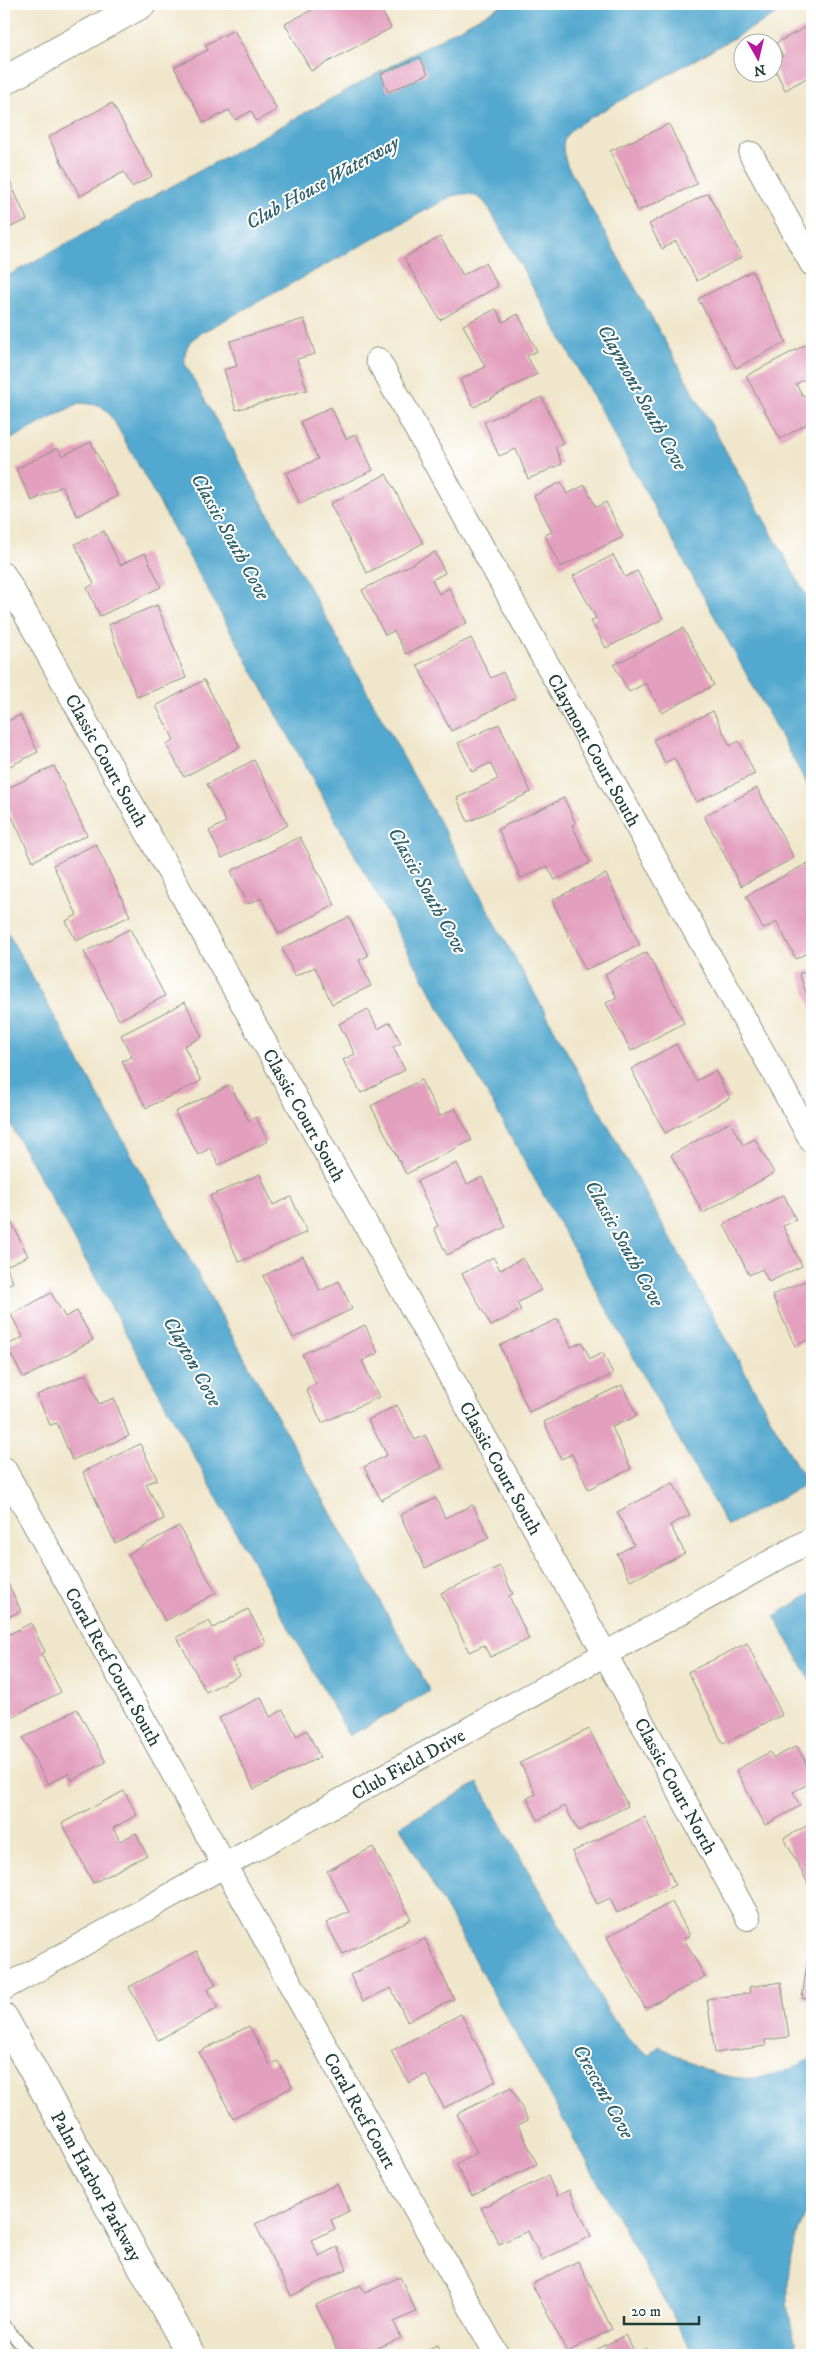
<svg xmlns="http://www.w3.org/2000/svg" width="816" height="2359" font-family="'IM FELL DW Pica',serif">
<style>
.water{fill:#53a8cf;stroke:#397282}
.building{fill:#e39fbe}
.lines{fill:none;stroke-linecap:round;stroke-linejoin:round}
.service-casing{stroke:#889280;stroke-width:14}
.minor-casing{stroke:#889280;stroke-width:26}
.tertiary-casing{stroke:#889280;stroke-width:30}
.service{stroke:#fff;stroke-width:11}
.minor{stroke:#fff;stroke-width:24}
.tertiary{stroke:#fff;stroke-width:28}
.labels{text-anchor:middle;stroke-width:4;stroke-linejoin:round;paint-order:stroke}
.street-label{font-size:19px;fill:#1f3d34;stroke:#fff}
.water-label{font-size:20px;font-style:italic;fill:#31626a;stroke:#fff}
</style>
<rect width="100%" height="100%" fill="#fff"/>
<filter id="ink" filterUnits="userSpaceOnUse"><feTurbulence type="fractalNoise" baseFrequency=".02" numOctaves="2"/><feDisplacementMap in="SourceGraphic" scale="10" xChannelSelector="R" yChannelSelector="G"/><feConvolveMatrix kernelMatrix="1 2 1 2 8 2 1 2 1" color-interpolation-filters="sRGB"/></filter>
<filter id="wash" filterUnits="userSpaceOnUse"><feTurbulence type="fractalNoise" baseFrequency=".0096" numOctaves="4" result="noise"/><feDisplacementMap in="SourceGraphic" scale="20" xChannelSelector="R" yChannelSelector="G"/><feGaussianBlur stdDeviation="1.12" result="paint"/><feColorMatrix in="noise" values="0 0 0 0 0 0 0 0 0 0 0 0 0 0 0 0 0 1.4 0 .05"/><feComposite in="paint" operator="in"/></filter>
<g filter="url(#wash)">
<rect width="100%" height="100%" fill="#f0e6cb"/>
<!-- water -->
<path class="water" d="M504 4H795L579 124C560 138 561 144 567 165L812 606V793L490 210C481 195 470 191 452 196L199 334C187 343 184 350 185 364L807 1484 727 1526 114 421 106 410 99 405 79 403 4 443V278Z
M4 926 430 1691 349 1736 4 1113Z
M812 1593V1683L774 1616Z
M478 1783 610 2014 629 2040 648 2055 659 2045C714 2079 753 2093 812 2058V2204C783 2249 782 2306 799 2355H694L400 1826Z"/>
<g id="blocks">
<!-- building -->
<path class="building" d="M323 4H378L391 28 311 71 285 24Z
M812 24V75L785 90 774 67V61L783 56 776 43Z
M234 30 277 110 256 121 251 111 235 120 229 110 204 123 174 67 208 50 205 45Z
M420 57 428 74 388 92 381 74Z
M112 103 152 176 132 187 124 172 80 196 48 137Z
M669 124 697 184 638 211 610 151Z
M4 168 27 220 4 230Z
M708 193 742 257 697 281 676 241 662 249 649 224Z
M440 237 463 275 485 263 498 286 440 320 404 258Z
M752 271 786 342 736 368 698 299Z
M496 309 503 322 518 314 537 351 527 356 537 374 474 407 460 380 485 367 463 325Z
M304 319 315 354 297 359 307 390 236 410 224 370 237 366 230 341Z
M805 345 812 358V375L796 384 803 396 812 392V421L780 439 746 376Z
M542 397 563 444 555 447 562 464 528 479 516 449 499 456 484 422Z
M331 407 346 439 356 434 373 470 300 504 286 473 318 459 300 422Z
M91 442 118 496 77 516 62 486 32 501 16 469 58 448 62 456Z
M386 474 423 543 367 573 330 504Z
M561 482 567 494 585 485 596 507 606 502 623 537 560 567 545 535 552 532 534 496Z
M104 531 120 565 145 553 161 587 100 616 87 588 94 584 75 544Z
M435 552 445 573 432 580 439 594 449 588 467 623 406 654 394 631 385 635 362 590Z
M613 555 625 577 637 571 663 619 606 648 591 621 596 618 573 576Z
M157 605 186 678 137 697 108 625Z
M683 628 714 685 662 713 646 683 629 692 614 665Z
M471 638 491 678 503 672 516 698 451 731 417 665Z
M204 680 240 747 184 777 166 744 174 740 156 706Z
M713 711 730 746 739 741 755 774 696 802 674 758 665 763 653 740Z
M20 715 38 752 4 769V723Z
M499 724 531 792 468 822 457 798 498 779 490 763 472 772 458 743Z
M254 760 288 825 222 858 209 831 226 822 207 784Z
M54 766 87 835 33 861 4 800V790Z
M757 788 794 858 741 886 704 816Z
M564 798 576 824 572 825 590 863 555 880 547 866 521 878 498 829Z
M300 837 335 905 279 934 261 898 248 904 231 871Z
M96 844 130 916 76 941 66 921 77 915 53 865Z
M812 861V950L796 959 777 922 763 929 746 896Z
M606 874 640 945 585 970 552 900Z
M349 917 368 956 359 960 371 986 332 1004 315 967 295 976 282 948Z
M130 929 165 996 119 1020 84 952Z
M647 952 684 1023 631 1051 606 1003 617 998 605 974Z
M812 969V1009L799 974Z
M185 1002 202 1037 184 1046 201 1081 146 1108 122 1061 132 1057 121 1035Z
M368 1009 378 1029 390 1022 401 1043 393 1047 405 1070 361 1093 343 1060 355 1054 339 1024Z
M676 1044 696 1081 715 1071 730 1098 665 1133 631 1069Z
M421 1080 440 1116 455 1108 472 1140 406 1174 371 1106Z
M230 1085 249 1121 256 1117 268 1141 219 1165 210 1148 198 1155 175 1112Z
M730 1122 743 1145 755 1139 774 1173 703 1213 671 1155Z
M457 1163 467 1184 482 1177 506 1227 447 1255 434 1228 438 1226 417 1181Z
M260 1174 273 1205 291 1197 307 1232 239 1262 210 1196Z
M784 1195 796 1220 783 1226 802 1266 769 1282 762 1269 749 1275 724 1224Z
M10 1219 28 1256 6 1266 13 1282 4 1287V1222Z
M303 1256 320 1291 339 1281 352 1309 293 1338 263 1276Z
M493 1257 500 1270 523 1258 541 1290 517 1303 521 1310 491 1326 462 1274Z
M812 1278V1345L810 1339 795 1346 772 1295Z
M51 1293 65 1317 77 1311 93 1340 24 1378 6 1346 23 1337 11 1315Z
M558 1319 571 1347 582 1342 590 1359 603 1353 613 1374 529 1412 500 1345Z
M365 1325 378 1353 362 1361 379 1397 322 1423 306 1389 316 1384 302 1354Z
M86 1374 99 1404 114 1398 129 1436 72 1460 57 1423 50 1425 37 1395Z
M622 1385 637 1416 612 1427 631 1469 588 1489 572 1454 561 1459 544 1422Z
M397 1405 415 1440 425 1435 442 1468 381 1500 364 1467 387 1455 368 1420Z
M140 1444 157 1479 146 1484 164 1519 115 1543 83 1472Z
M673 1483 690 1515 670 1525 685 1553 631 1581 617 1554 634 1545 617 1512Z
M436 1498 445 1518 473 1505 489 1538 425 1568 400 1515Z
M179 1526 216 1593 165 1621 128 1554Z
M500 1566 513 1594 509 1596 529 1639 490 1657 484 1645 469 1652 441 1593Z
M7 1581 21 1611 4 1619V1583Z
M248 1609 266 1643 232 1660 240 1675 206 1692 177 1637 209 1621 213 1628Z
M31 1623 45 1652 41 1654 61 1692 8 1719 4 1711V1637Z
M747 1643 782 1715 723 1744 688 1672Z
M261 1697 270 1717 283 1710 297 1736 307 1730 320 1757 254 1789 219 1718Z
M77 1709 106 1762 72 1780 68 1773 48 1784 23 1738Z
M589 1729 628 1806 578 1831 565 1806 538 1820 527 1798 536 1794 520 1763Z
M797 1746 812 1775V1782L793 1792 800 1806 765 1825 736 1770 770 1752 773 1758Z
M124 1791 137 1815 113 1828 120 1841 136 1833 147 1855 93 1883 62 1823Z
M645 1817 675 1885 617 1913 610 1898 597 1904 572 1852Z
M812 1823V1891L784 1838Z
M373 1847 411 1919 343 1954 326 1923 349 1912 327 1871Z
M672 1902 690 1936 684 1939 705 1977 645 2008 607 1937Z
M811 1935H812V2000L802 1998Z
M425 1939 454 1999 407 2021 391 1988 363 2001 350 1975Z
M197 1951 216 1985 207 1990 218 2008 158 2040 129 1987Z
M781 1982 789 2037 765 2040 766 2046 715 2053 707 1999 750 1993 749 1987Z
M461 2014 496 2081 444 2108 426 2074 409 2083 391 2051Z
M249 2026 270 2065 278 2061 292 2087 233 2118 199 2052Z
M511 2087 528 2120 518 2125 537 2164 472 2196 456 2164 477 2153 457 2114Z
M548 2176 557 2196 569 2190 591 2236 542 2260 528 2231 499 2244 481 2208Z
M337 2184 349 2211 331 2220 335 2229 311 2240 319 2256 337 2247 347 2269 291 2296 255 2224Z
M578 2261 612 2329 567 2352 532 2284Z
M400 2277 416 2312 394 2322 401 2338 362 2355H339L316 2305 361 2285 365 2293Z
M625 2335 636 2355 647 2349 651 2355H586Z
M438 2345 442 2355H414Z"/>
</g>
</g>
<g filter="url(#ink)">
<use href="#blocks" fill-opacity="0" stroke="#889280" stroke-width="1"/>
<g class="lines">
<!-- service casing -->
<g class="service-casing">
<path id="service" d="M4 2325 30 2355"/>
</g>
<!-- minor casing -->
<g class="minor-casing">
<g id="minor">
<path d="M751 154 812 264"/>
<path id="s1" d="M378 360 812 1141"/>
<path id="s2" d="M4 575 599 1643 748 1918"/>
<path id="s3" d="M4 1469 497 2355"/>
<path id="s4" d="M4 1988 812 1539"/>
</g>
</g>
<!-- tertiary casing -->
<g class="tertiary-casing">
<g id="tertiary">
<path d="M4 81 142 4"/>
<path id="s5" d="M4 2018 191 2355"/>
</g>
</g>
<!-- service -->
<use href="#service" class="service"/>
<!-- minor -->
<use href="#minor" class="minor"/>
<!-- tertiary -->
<use href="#tertiary" class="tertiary"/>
</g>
</g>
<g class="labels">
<!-- street labels -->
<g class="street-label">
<text dy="7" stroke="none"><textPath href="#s1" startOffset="446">Claymont Court South</textPath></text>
<text dy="7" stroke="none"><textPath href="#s2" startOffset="212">Classic Court South</textPath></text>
<text dy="7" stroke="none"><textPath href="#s2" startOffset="618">Classic Court South</textPath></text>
<text dy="7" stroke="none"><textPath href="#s2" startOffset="1022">Classic Court South</textPath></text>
<text dy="7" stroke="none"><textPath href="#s3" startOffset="226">Coral Reef Court South</textPath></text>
<text dy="7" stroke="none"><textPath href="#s4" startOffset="462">Club Field Drive</textPath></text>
<text dy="7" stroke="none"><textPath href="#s2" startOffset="1385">Classic Court North</textPath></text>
<text dy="7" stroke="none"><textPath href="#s3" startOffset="734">Coral Reef Court</textPath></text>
<text dy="7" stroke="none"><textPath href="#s5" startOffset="192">Palm Harbor Parkway</textPath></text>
</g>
<!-- water labels -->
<g class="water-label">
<text transform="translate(322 182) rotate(-29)" y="7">Club House Waterway</text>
<text transform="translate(643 397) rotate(61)" y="7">Claymont South Cove</text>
<text transform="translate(231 536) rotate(61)" y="7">Classic South Cove</text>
<text transform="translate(428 890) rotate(61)" y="7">Classic South Cove</text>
<text transform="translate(625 1243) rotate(61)" y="7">Classic South Cove</text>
<text transform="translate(193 1361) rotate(61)" y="7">Clayton Cove</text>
<text transform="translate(604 2091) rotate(61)" y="7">Crescent Cove</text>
</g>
</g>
<!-- margin -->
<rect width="816" height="2359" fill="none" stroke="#fff" stroke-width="20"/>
<!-- north arrow -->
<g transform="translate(758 58) rotate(172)"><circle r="24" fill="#ffffff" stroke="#a5b1ae"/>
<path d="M0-4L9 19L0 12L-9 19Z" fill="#b5179e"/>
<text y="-8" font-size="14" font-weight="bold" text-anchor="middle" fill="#1f3d34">N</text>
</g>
<!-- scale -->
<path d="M624 2316v8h75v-8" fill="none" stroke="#1f3d34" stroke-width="2.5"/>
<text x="631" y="2316" font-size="15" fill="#1f3d34" stroke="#ffffff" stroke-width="4" paint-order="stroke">20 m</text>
</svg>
